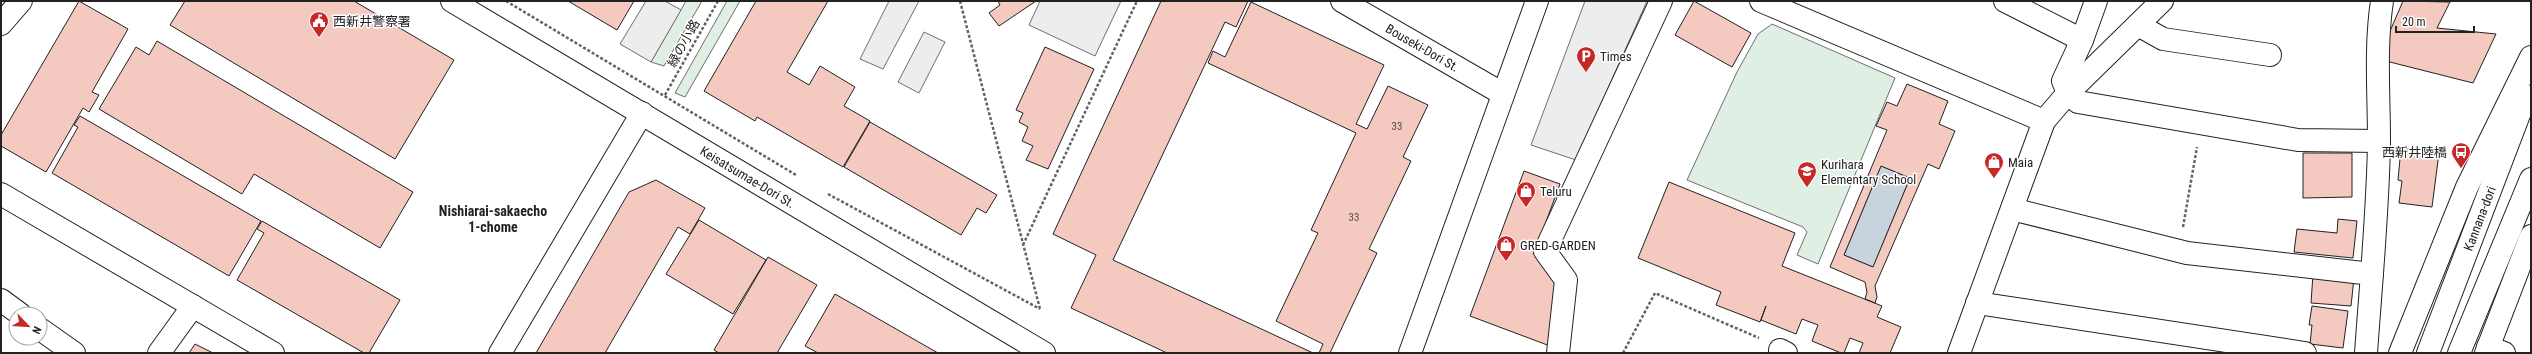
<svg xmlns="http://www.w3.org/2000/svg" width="2532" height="354" font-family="'Roboto Condensed','Noto Sans JP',sans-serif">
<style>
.green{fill:#e0efe3;stroke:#6f6f6f}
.parking{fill:#ededed;stroke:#6f6f6f}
.water{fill:#c7d3dd;stroke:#6f6f6f}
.building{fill:#f3c9c0;stroke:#222;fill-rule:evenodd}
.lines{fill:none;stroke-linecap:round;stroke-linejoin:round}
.minor-casing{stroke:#222;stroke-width:24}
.major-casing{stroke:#222;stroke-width:24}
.path{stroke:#646464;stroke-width:2.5;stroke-dasharray:3 2;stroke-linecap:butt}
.minor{stroke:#fff;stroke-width:22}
.major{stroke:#fff;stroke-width:22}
.labels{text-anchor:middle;stroke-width:3;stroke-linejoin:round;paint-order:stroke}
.number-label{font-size:11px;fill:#564c4a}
.poi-label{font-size:13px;fill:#222;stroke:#fff;text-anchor:start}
.street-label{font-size:13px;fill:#222;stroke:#fff}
.neighbourhood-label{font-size:14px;font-weight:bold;fill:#222;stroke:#fff}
</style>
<rect width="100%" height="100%" fill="#fff"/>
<!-- green -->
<path class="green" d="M686 1H702L664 66 651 62Z
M727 1H740L685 97 675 93Z
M1772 24 1895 78 1818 264 1797 255 1807 232 1803 227 1687 180 1737 72 1758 34Z"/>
<!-- parking -->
<path class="parking" d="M646 1H665L681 10 651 62 620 44Z
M889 1H919L883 69 860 59Z
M1040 1H1121L1095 56 1029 25Z
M1585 1H1647L1576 160 1531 145Z
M924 32 945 42 919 93 898 82Z"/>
<!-- water -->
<path class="water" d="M1881 166 1910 178 1873 267 1844 255Z"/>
<!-- building -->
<path class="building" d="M79 1 128 29 92 92 99 95 89 112 83 108 46 172 1 146V135Z
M185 1H354L454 60 395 159 170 25Z
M568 1H634L617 30Z
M756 1H828L787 72 809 85 820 66 855 87 844 106 870 121 843 167 757 117 755 121 704 91Z
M998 1H1036L999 26 989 13 1000 5Z
M1161 1H1248L1236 27 1225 22 1113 260 1313 353H1167L1071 308 1096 255 1053 234Z
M1694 1 1751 33 1732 67 1675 35Z
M2403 1 2450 2 2437 28 2496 34 2473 83 2378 59Z
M1251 2 1384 65 1356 124 1367 129 1388 86 1428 105 1403 157 1411 161 1369 249 1377 253 1330 353H1319L1323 344 1276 321 1318 233 1311 230 1356 133 1208 63 1213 51 1225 57Z
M157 41 413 192 380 248 254 174 242 194 99 109 136 47 149 55Z
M1045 47 1094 69 1048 169 1026 160 1033 146 1022 141 1028 127 1019 122 1023 113 1016 110Z
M1907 84 1948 101 1939 124 1955 131 1939 169 1928 164 1875 286 1877 297 1875 303 1865 299 1867 292 1865 282 1830 267 1887 130 1876 126 1887 102 1897 106ZM1881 166 1910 178 1873 267 1844 255Z
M80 116 261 221 229 276 52 173 78 127 74 125Z
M870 122 997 195 986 213 977 208 961 235 844 167Z
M2401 148 2439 153 2432 207 2399 203 2402 181 2398 180Z
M2303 153H2352V197L2303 198Z
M1524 171 1560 184 1534 254 1558 282 1550 346 1470 316Z
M656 180 705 208 690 234 678 227 605 353H536L629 192Z
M1669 182 1795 233 1782 266 1882 306 1877 317 1901 327 1890 353H1859L1863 343 1850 338 1844 353H1841L1812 341 1818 325 1802 319 1796 334 1761 320 1766 306 1760 322 1716 305 1721 292 1638 258Z
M2338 219 2357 221 2353 258 2294 252 2297 229 2337 233Z
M699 220 766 260 733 314 666 274Z
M262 221 400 300 369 353H364L237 280 264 233 257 229Z
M768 257 817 285 777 353H719L714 350Z
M2313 274 2354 278 2351 306 2311 303Z
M835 294 938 353H818L805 346Z
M2312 306 2348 311 2343 348 2310 344 2312 325H2309Z
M195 344 213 353H189Z"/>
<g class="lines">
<!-- minor casing -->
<g class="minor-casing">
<g id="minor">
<path id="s1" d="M452 1 1044 353"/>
<path id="s2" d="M1342 1 1503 94"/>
<path d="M1761 1 2044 121"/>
<path d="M2005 1 2082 40"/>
<path d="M2096 1 2082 40 2063 81 2068 93 2078 102 2298 140 2379 141"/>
<path d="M1 24 21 1"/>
<path d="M2138 25 2163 39 2270 55"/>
<path d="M1 194 273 353"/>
<path d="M2012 209 2187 253 2372 274"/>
<path d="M1 300 20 314"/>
<path d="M1977 303 2305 353"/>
<path d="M40 329 74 353"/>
<path d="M2488 347 2504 353"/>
<path d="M1780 350 1786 353"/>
<path d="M159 353 193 306"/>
<path d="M500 353 642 113"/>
<path d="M1410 353 1537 1"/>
<path d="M1558 353 1566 280 1545 251 1661 1"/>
<path d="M1959 353 2044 121 2068 93 2162 1"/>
<path d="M2366 353C2371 282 2378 211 2379 141 2379 94 2375 47 2382 1"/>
</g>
</g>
<!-- major casing -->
<g class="major-casing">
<g id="major">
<path d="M2400 353 2467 187 2531 57"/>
<path id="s3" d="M2428 353 2526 96"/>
<path d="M2459 353 2531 179"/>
<path d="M2486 353 2531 236"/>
</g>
</g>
<!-- path -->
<path class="path" d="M506 1 796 175
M960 1 1040 309
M665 95 718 1
M828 194 1040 309
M2183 227 2197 147
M1023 245 1137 1
M1623 353 1655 293 1759 338"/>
<!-- minor -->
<use href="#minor" class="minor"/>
<!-- major -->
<use href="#major" class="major"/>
</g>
<!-- icons -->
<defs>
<g id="civic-pin" transform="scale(1)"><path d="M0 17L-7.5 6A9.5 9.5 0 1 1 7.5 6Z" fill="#c62828" stroke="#fff"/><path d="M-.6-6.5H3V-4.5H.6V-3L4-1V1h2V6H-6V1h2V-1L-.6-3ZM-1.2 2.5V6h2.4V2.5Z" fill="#fff"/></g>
<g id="parking-pin" transform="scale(1)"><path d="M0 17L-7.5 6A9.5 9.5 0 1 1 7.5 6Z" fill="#c62828" stroke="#fff"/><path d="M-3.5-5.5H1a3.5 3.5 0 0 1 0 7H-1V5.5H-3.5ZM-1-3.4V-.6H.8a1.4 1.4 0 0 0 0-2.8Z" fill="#fff"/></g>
<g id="bus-pin" transform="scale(1)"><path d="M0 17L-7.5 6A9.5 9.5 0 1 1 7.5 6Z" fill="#c62828" stroke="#fff"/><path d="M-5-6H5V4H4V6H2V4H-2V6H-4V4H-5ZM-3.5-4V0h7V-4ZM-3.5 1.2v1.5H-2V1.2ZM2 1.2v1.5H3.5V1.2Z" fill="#fff"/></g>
<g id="shop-pin" transform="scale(1)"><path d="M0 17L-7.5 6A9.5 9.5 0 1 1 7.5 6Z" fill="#c62828" stroke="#fff"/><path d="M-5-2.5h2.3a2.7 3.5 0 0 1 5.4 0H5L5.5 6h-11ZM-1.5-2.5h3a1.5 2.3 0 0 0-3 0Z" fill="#fff"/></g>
<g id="school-pin" transform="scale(1)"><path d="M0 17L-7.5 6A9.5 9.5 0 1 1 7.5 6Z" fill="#c62828" stroke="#fff"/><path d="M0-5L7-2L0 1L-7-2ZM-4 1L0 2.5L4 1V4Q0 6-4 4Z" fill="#fff"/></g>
</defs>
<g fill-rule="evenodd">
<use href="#civic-pin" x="319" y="21"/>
<use href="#parking-pin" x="1586" y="56"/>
<use href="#bus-pin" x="2461" y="152"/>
<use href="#shop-pin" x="1994" y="162"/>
<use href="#school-pin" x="1807" y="171"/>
<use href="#shop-pin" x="1526" y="191"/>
<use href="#shop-pin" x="1506" y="245"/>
</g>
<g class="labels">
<!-- number labels -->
<g class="number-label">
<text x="1397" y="130">33</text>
<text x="1354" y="221">33</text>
</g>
<!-- poi labels -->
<g class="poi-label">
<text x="333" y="26">西新井警察署</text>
<text x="1600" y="61">Times</text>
<text x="2447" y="157" text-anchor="end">西新井陸橋</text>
<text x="2008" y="167">Maia</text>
<text x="1821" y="169">Kurihara<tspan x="1821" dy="15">Elementary School</tspan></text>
<text x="1540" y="196">Teluru</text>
<text x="1520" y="250">GRED-GARDEN</text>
</g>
<!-- street labels -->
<g class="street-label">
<text transform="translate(683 43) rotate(-61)" y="5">緑の小路</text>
<text dy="5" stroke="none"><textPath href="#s2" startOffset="93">Bouseki-Dori St.</textPath></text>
<text dy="5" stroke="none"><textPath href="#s1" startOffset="344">Keisatsumae-Dori St.</textPath></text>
<text dy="5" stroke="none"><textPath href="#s3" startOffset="144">Kannana-dori</textPath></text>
</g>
<!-- neighbourhood labels -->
<g class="neighbourhood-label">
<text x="493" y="216">Nishiarai-sakaecho<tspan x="493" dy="16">1-chome</tspan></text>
</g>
</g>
<!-- border -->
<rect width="2532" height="354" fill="none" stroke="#222222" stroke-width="4"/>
<!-- north arrow -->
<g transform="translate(28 326) rotate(115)"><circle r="19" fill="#ffffff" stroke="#a7a7a7"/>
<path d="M0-3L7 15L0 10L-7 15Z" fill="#c62828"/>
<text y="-6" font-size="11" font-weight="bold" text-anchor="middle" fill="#222222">N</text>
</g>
<!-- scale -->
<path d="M2396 26v6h78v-6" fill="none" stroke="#222222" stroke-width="2"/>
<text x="2402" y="26" font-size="12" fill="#222222" stroke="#ffffff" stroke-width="3" paint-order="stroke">20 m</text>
</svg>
